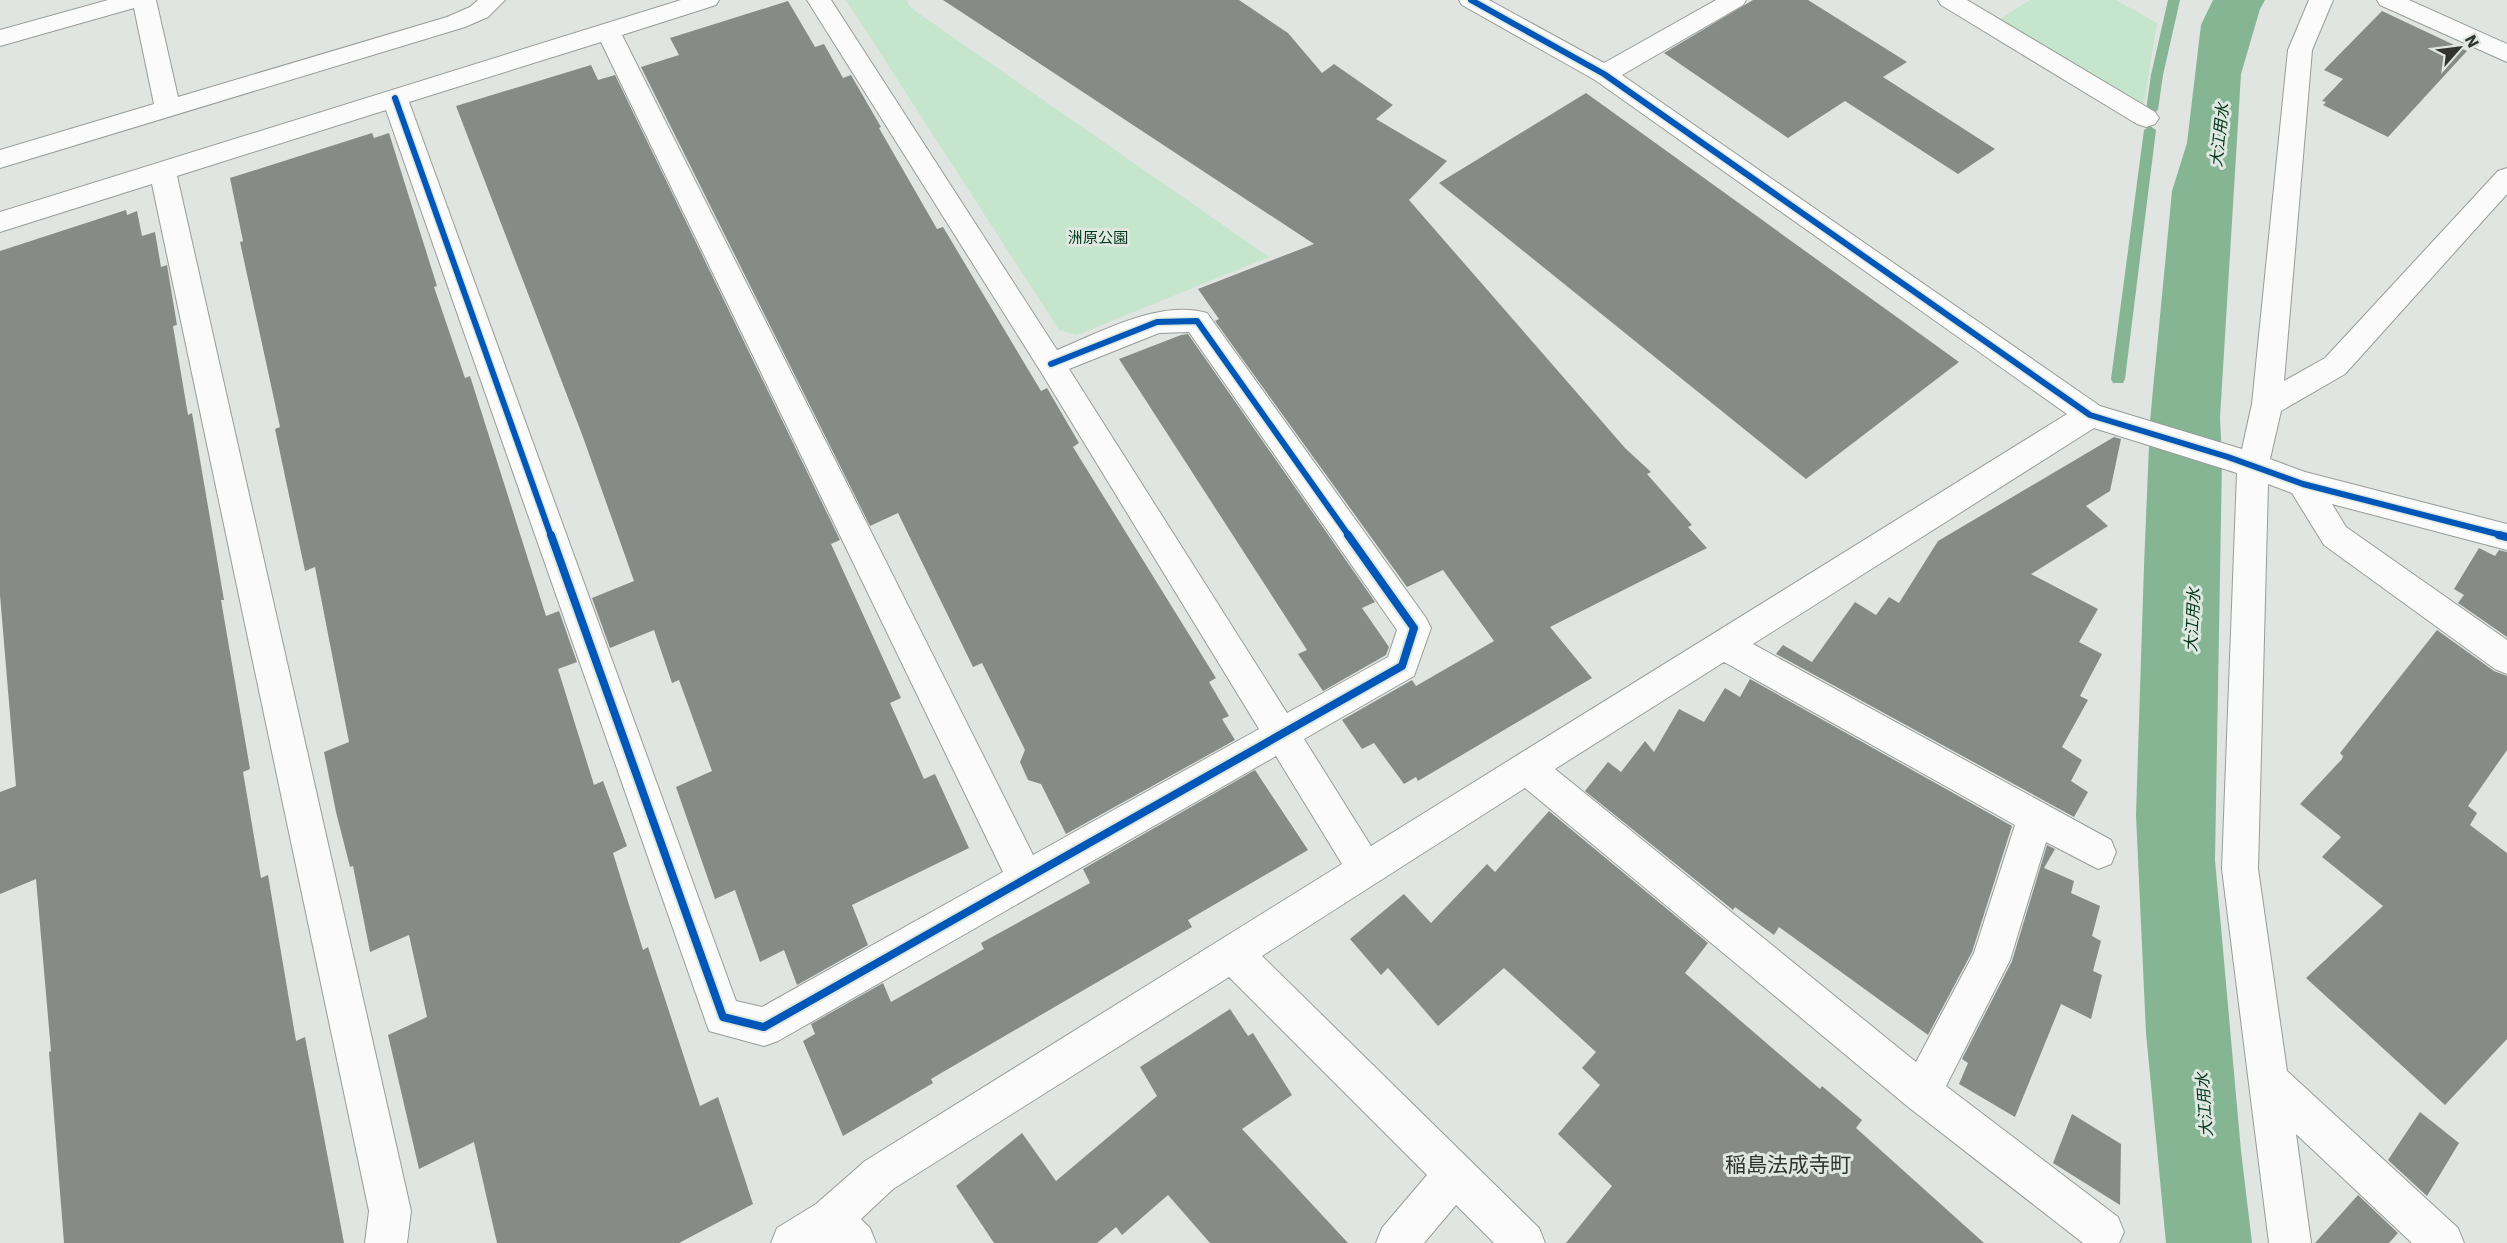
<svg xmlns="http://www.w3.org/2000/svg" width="2507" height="1243" font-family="'IBM Plex Sans','Noto Sans JP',sans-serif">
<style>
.green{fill:#c5e5cd}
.water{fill:#85b593}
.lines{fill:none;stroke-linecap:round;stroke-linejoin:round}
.stream{fill:#85b593;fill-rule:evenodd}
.building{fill:#878b88}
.minor-casing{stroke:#989c9a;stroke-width:2}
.minor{fill:#fafbfa;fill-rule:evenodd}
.cycleway-far1-casing{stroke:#dee7e0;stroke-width:9}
.cycleway-casing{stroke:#dee7e0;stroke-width:12}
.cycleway-far1{stroke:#0057b8;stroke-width:6}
.cycleway{stroke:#0057b8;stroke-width:8}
.labels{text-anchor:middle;stroke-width:6;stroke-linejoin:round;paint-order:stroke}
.park-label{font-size:15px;fill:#003618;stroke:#dee7e0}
.water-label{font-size:16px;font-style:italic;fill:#003617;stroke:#dee7e0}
.near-quarter-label{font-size:21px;fill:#303330;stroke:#dee7e0}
</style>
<rect width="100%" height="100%" fill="#e0e5e1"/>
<!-- green -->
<path class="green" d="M846 0H906L911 8 1269 257 1077 335 1059 330Z
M2030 0H2116L2157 23 2143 108 1997 21Z"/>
<!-- water -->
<path class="water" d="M2213 0H2265L2260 9 2241 74 2220 418 2222 459 2215 860 2241 1151 2252 1243H2166L2146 1033 2136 815 2144 566 2150 421 2172 191 2187 143 2201 25Z"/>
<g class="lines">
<!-- stream -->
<path class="stream" d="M2168 0H2180L2163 75 2158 110 2152 114 2146 110 2151 75Z
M2150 126 2156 130 2125 379 2123 383H2113L2111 379 2144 130Z"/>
</g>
<!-- building -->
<path class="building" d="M943 0H1239L1288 33 1322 73 1334 64 1393 105 1376 119 1447 161 1409 200 1625 448 1651 472 1647 474 1692 525 1688 527 1707 548 1550 627 1592 678 1418 781 1416 777 1404 784 1374 743 1362 749 1342 720 1412 680 1416 686 1494 641 1443 570 1407 587 1215 321 1219 319 1198 289 1314 244Z
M1753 0H1808L1907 62 1883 77 1995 149 1958 174 1845 101 1788 138 1664 53Z
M788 1 815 47 824 44 843 78 851 75 881 127 879 128 937 229 943 227 1041 391 1047 388 1079 443 1073 447 1216 678 1209 682 1229 716 1222 719 1235 740 1066 834 1041 784 1028 780 1020 762 1025 750 982 663 973 667 898 513 870 526 641 67 679 55 670 38Z
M2382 11 2467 51 2388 137 2323 105 2326 102 2322 101 2343 79 2324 70Z
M591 65 598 80 615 75 840 540 831 544 901 698 890 703 924 779 935 774 969 848 852 905 868 945 797 985 784 950 760 962 735 890 715 899 676 787 712 771 679 680 672 683 654 630 610 648 592 598 634 581 583 437 456 106Z
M1586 93 1600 103 1959 362 1806 479 1439 183Z
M372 133 374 138 389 133 437 286 434 287 465 378 470 376 546 616 559 611 577 662 558 669 594 785 603 781 627 846 613 853 643 950 648 947 700 1106 718 1097 753 1204 679 1243H497L474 1142 419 1169 388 1035 427 1017 409 935 370 952 353 866 350 867 336 812 324 752 349 742 315 567 305 571 275 429 280 427 240 242 243 241 230 178Z
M126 210 127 215 137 211 142 236 155 232 161 267 167 265 177 325 173 326 188 415 192 413 224 600H221L250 769 243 772 261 878 268 875 296 1041 305 1037 344 1243H64L49 1052 51 1051 36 879 0 894V792L16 786 0 595V251Z
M1188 334 1375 602 1362 608 1389 647 1386 655 1323 691 1298 654 1307 650 1119 359 1181 335Z
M2114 437 2121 439 2110 491 2086 506 2108 526 2031 574 2098 609 2079 642 2102 654 2080 696 2088 700 2062 747 2082 760 2071 781 2088 792 2074 817 1776 654 1783 645 1812 662 1855 602 1876 615 1889 597 1899 603 1938 541Z
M2479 548 2495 556 2499 550 2507 552V637L2458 603 2464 595 2454 589Z
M2437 630 2494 671 2507 676V750L2468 806 2477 813 2470 825 2507 853V1039L2445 1105 2306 978 2383 906 2322 857 2341 837 2300 804 2342 759 2343 756 2340 753Z
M1750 679 2012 826 1972 952 1928 1035 1779 927 1774 935 1735 907 1733 910 1585 791 1608 762 1621 772 1645 741 1654 752 1679 709 1704 722 1725 688 1740 697Z
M1255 770 1308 850 1188 920 1192 927 931 1079 933 1083 843 1136 803 1041 815 1034 811 1024 883 983 891 1002 984 949 981 943 1090 883 1083 869Z
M1549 811 1708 943 1685 973 1820 1089 1822 1086 1862 1120 1856 1128 1984 1243H1566L1612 1186 1558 1134 1600 1085 1582 1068 1596 1052 1504 968 1438 1026 1388 968 1381 975 1350 939 1404 894 1431 923 1487 864 1495 872Z
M2047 845 2055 849 2044 868 2074 881 2071 893 2100 906 2092 936 2101 941 2093 971 2102 975 2091 1019 2061 1004 2015 1117 1959 1084 1968 1063 1962 1059 2012 961Z
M1230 1009 1248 1036 1253 1033 1292 1095 1242 1129 1348 1243H1210L1168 1195 1122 1235 1116 1227 1097 1243H994L956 1186 1022 1133 1056 1181 1157 1096 1140 1067Z
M2420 1112 2459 1143 2427 1196 2388 1160Z
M2072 1114 2121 1144 2120 1205 2053 1163Z
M2358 1195 2398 1233 2389 1243H2315Z"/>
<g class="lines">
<!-- minor casing -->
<g class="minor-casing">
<path id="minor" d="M108 0H156L178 97 447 17 470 7 478 0H505L488 17 465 27 0 168V150L154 104 134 8 0 46V30Z
M681 0H719L716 5 622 35 1033 855 1259 729 1041 372 807 0H831L1057 350C1101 332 1160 299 1207 313L1426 618 1431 628 1414 676 1304 739 1371 846 2067 414 1595 80 1462 5 1459 0H1489L1604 63 1716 0H1746L1743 5 1622 75 2100 406 2242 449 2252 404 2288 50 2309 0H2333L2312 50 2284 381 2325 358 2498 171 2507 168V194L2345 374 2281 411 2270 459 2305 472 2507 524V550L2332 504 2346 527 2507 640V674L2495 669 2324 545 2292 493 2268 484 2258 869 2287 1071 2458 1228 2464 1243H2412L2296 1134 2311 1243H2269L2222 869 2237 473 2094 428 1753 644 2111 840 2116 852 2111 864 2098 869 2046 842 2010 960 1946 1086 2118 1217 2124 1232 2119 1243H2083L1907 1106 1525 788 1262 956 1539 1228 1545 1243H1494L1456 1205 1424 1243H1376L1382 1228 1427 1175 1229 977 893 1189 861 1219 870 1228 876 1243H771L777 1228 816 1204 865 1161 1342 864 1276 756 778 1041 764 1046 709 1031 386 110 177 176 411 1211 407 1243H365L369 1211 152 184 0 232V212ZM601 42 1003 872 762 1007 736 1001 409 102ZM1189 332 1397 630 1388 657 1287 713 1069 369 1159 333ZM1724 662 2015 825 1974 953 1916 1062 1555 769Z
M1938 0H1967L2155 112 2159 118 2155 124 2146 127 2137 124 1941 5Z
M2377 0H2409L2507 44V62L2380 5Z"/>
</g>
<!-- minor -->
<use href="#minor" class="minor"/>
<!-- cycleway-far1 casing -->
<g class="cycleway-far1-casing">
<path id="cycleway-far1" d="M1471 0 1604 74 2090 415 2228 457 2303 484 2505 536
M395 98 551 536
M1051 364 1157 322 1197 321 1349 536"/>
</g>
<!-- cycleway casing -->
<g class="cycleway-casing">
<path id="cycleway" d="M551 535 723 1017 764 1027 1402 666 1414 628 1348 535
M2499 535 2507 537"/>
</g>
<!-- cycleway-far1 -->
<use href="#cycleway-far1" class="cycleway-far1"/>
<!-- cycleway -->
<use href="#cycleway" class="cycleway"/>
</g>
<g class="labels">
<!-- park labels -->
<g class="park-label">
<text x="1098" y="243">洲原公園</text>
</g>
<!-- water labels -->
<g class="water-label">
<text transform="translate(2219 135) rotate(-84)" y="6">大江用水</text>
<text transform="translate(2192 620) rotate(-87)" y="6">大江用水</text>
<text transform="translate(2204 1105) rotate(-94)" y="6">大江用水</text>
</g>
<!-- near-quarter labels -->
<g class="near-quarter-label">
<text x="1788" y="1172">稲島法成寺町</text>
</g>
</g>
<!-- north arrow -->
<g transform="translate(2459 48) rotate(62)" stroke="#dee7e0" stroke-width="4.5" paint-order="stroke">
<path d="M0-4.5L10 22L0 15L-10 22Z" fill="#303330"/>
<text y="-9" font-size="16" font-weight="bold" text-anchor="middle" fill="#303330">N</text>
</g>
</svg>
